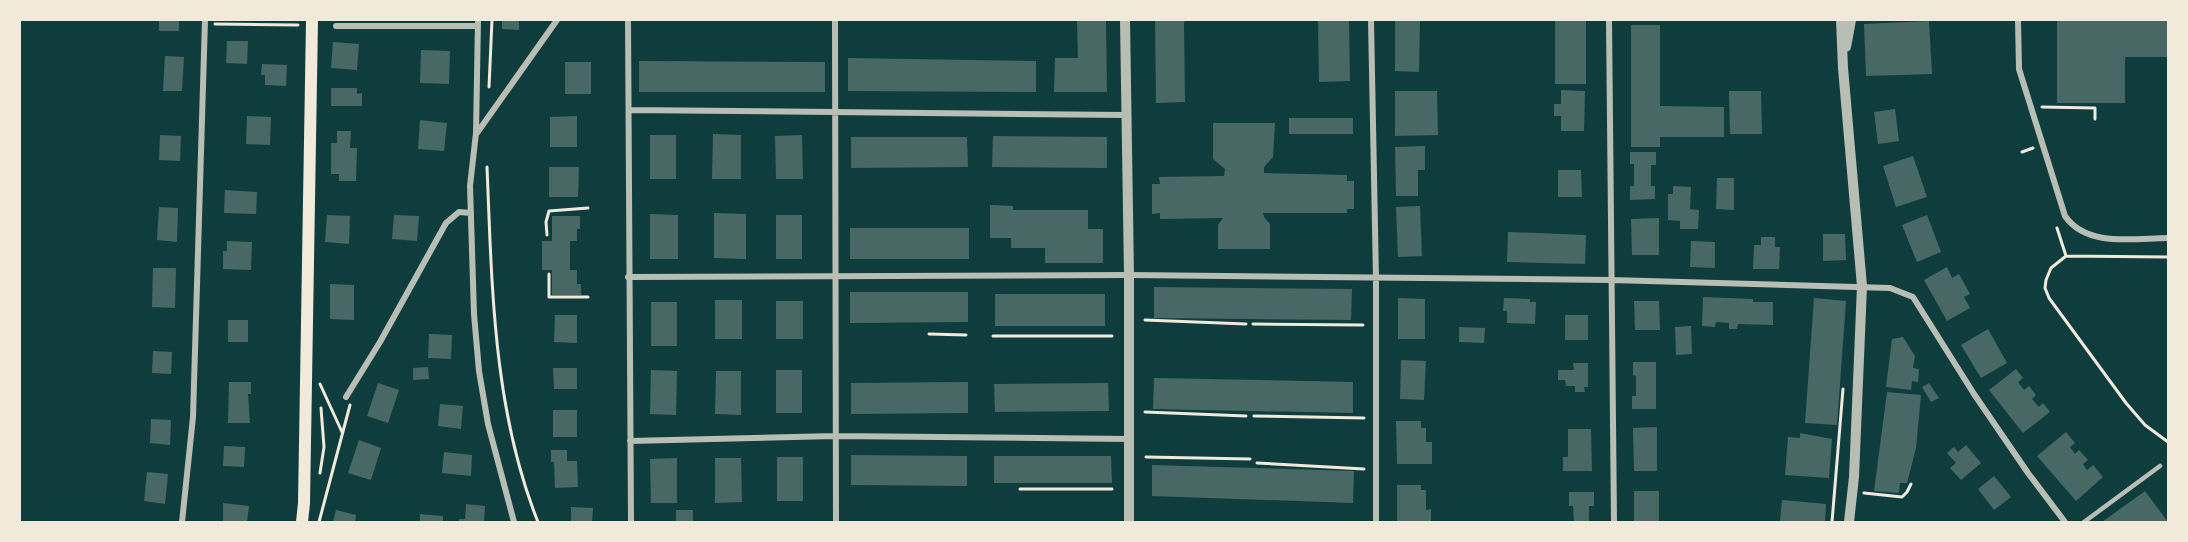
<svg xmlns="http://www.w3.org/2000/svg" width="2188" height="542" font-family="'Asap Condensed',sans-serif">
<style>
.building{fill:#486865}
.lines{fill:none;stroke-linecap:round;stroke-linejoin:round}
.path{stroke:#f1e9da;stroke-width:3}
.service{stroke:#b8beb3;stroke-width:4.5}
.minor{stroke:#b8beb3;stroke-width:6}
.tertiary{stroke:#b8beb3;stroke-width:10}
.secondary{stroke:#f1e9da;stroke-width:12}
</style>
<rect width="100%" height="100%" fill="#0f3d3e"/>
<!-- building -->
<path class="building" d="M159 20H179V31H159Z
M502 20H519V30L502 29Z
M1077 20H1106L1107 92H1054L1055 58H1078Z
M1155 20H1186L1184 22 1185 102 1156 103Z
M1318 20H1349L1350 81 1319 82Z
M1395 20H1420L1419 72 1395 71Z
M1555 20H1586V84H1555Z
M2057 20H2168V57H2125V103H2057Z
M1929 21 1932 74 1866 76 1864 24Z
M1631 25H1660V106L1724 107V137H1660V147H1631Z
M227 41H248L247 64 226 63Z
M333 42 359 44 357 70 331 68Z
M421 50 450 51 449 84 420 83Z
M165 56 184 57 182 91H163Z
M848 58 1036 61V92L848 91Z
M639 61 825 62V92H639Z
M565 62H591V94H565Z
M262 64 287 65 286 86 265 85V75H261Z
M331 88H357V94L362 93V106H331Z
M1561 90 1585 91 1584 131H1561V116H1554V104H1561Z
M1395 91H1437L1438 135 1395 136Z
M1729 91H1761L1762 134H1730Z
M1895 109 1899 141 1878 144 1874 112Z
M247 116 271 117 270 145 246 144Z
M577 116V147H550V117Z
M1289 118H1353V134H1289Z
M420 120 447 123 444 151 418 149Z
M1213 123H1275L1273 157 1264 167V173L1347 175V181H1354V209H1347V213H1263L1264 217 1270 224V249H1218V225L1223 218 1160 219V213L1152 214V184H1160L1159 177 1224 176 1225 169 1213 159Z
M337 131H351L350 148H357L356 181H339V174H331V143H337Z
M713 134 741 135V179H712Z
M160 135 181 136 180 161 159 160Z
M650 135H676V179H650Z
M802 135 803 179H776L775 136Z
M993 136 1107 137V168L992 167Z
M851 137H967L968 167 851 168Z
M1425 146V170H1418V196H1396L1395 147Z
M1630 152H1656V165H1651V186H1655V199L1630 200V186H1634V164H1630Z
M1913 156 1927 197 1896 207 1883 166Z
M549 167H579L578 197H549Z
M1558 170H1581L1582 197H1558Z
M1717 178H1734V210L1716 209Z
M1673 186 1691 187 1690 209 1699 210 1698 229H1680V221L1668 220V194H1673Z
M225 190 257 192 256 214 224 213Z
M990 205 1013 206V210H1088V229H1103V263H1045V248H1011V238H990Z
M1420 206 1422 256 1398 257 1396 207Z
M159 207 178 208 177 242 157 240Z
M714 213 746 214V259L714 258Z
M650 214 678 215V259H650Z
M327 215 350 216 349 244 325 242Z
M394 215 419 216 417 241 392 239Z
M776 215H802V259H776Z
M1927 215 1941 252 1917 262 1902 225Z
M552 216H580V229H577V241H570V270H577V284H581V295H552V270H542V241H552Z
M1659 218V255H1632L1631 219Z
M850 228H969V259H850Z
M1508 232 1586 235 1585 264 1507 262Z
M1823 234H1845L1846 260 1823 261Z
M1761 237H1775V247H1780L1779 269H1753L1754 245H1761Z
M227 241 252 242 251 270 223 269V251H227Z
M1691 241 1715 242V268L1690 267Z
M1947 267 1952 278 1959 274 1970 294 1964 297 1970 308 1947 321 1924 280Z
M153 268H176L175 308 152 307Z
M330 284 354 285V320L330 319Z
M1154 287 1352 289 1351 320 1154 318Z
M850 292H968V322L850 323Z
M995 294H1105V326H995Z
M1703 297 1753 299V302H1773V325L1738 324 1737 329H1729V323L1716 322 1715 327 1702 326Z
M1398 298 1425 299V339H1398Z
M1504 298 1530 299V302H1536L1535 324 1507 323V311H1503Z
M1814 298 1846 301 1837 425 1805 423Z
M715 300H742V339H715Z
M776 301H803V339H776Z
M1634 301H1659L1660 330H1635Z
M651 302H677V346H651Z
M555 315H577V343L554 342Z
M1565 315H1588V340H1565Z
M228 320H248V342H228Z
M1691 326 1692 354 1676 355 1675 327Z
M1459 327 1485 328 1484 343 1459 342Z
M1988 329 2007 363 1981 378 1961 345Z
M429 334 452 335 451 359 428 358Z
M1903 337 1915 356 1913 368 1919 369 1918 382 1912 381 1911 390 1886 387 1892 339Z
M153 351 172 352 171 374 152 373Z
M1401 360 1426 361 1424 400 1400 399Z
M1633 362H1656V409H1632V396H1636V376L1633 375Z
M1573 363H1588V387H1584L1585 392H1575V386H1566L1565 380H1558V370H1574Z
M428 367 429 379 413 380V368Z
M553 368H577V389H554Z
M2016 369 2023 378 2018 382 2024 390 2029 386 2036 395 2032 399 2039 407 2043 403 2050 412 2023 433 1989 390Z
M651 370 677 371 676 415 650 414Z
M776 370H802V413H776Z
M716 371H741V415L715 414Z
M1154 378 1353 382V413L1153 409Z
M229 382H251V394H248L250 423H228Z
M968 382V413L851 414V383Z
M378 383 399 390 388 423 367 416Z
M1108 383 1109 411 995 412 994 384Z
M1929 383 1939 398 1931 402 1922 387Z
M1887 392 1921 395 1916 448 1907 483H1900L1899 493 1874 491Z
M440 404 463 406 461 429 438 426Z
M553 410H577V437H553Z
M151 419 171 420 170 445 150 443Z
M1396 421H1421V428H1426V442H1432V464H1397Z
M1657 427V471H1634L1633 428Z
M1568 429H1591L1592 471H1563V457H1568Z
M2066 432 2075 443 2070 447 2075 454 2079 450 2088 460 2083 464 2087 470 2093 465 2103 477 2076 501 2037 456Z
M1800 433 1832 439 1829 478 1785 475 1788 437 1800 438Z
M359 440 381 448 371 480 348 473Z
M1966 445 1981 463 1961 480 1950 468 1956 463 1947 453 1954 447 1958 452Z
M224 446 245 447 244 467 223 466Z
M551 450H567V461H577L578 487 555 488 554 462H551Z
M444 452 472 455 471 476 442 473Z
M851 455 967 456V486L851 485Z
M994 456H1111L1112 483H994Z
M777 457H803V501H777Z
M677 458V503H651L650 459Z
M715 458H741L742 502 715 503Z
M1152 465 1354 471 1353 503 1152 496Z
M147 472 168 474 165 504 144 501Z
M1994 476 2011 497 1994 510 1978 489Z
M1397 485H1421V490H1426V510L1431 509V522H1397Z
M1634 491H1659V522H1634Z
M2145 491 2168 522H2102Z
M1569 492H1594V506H1589V522H1574L1573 506H1569Z
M1782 500 1826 504 1825 522H1780Z
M223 503 249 506 247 522H223Z
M466 504 485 506 484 522H459V519H465Z
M571 507 593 508 592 522H571Z
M336 510 356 515 355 522H333Z
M676 510H693V522H676Z
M420 514 443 516V522H420Z"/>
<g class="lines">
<!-- path -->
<path class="path" d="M215 24 298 25
M489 87 492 20
M2042 107 2095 108V119
M2022 152 2033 148
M487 167C492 286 493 410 538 522
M2057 228 2066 256
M547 235 546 222 549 211 588 208
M2168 257 2066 256 2051 268 2046 280 2045 288 2049 298 2126 403 2145 425 2168 442
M549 274V297H588
M1145 320 1246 324
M1253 324 1363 325
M929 334 966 335
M993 336H1112
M320 384 342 432
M1145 412 1246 416
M1254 416 1364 418
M1146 457 1250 459
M1257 463 1364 469
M320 473 324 447 321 408
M1020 489H1112
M1864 493 1902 497 1907 492 1911 484
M319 522 350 405
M1832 522 1843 389"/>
<!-- service -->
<path class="service" d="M2084 522 2160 466"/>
<!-- minor -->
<path class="minor" d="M478 20 476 133 470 186 474 314 479 371 488 424 514 522
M628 20 631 522
M835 20 836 522
M1371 20 1376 279V522
M1609 20 1614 522
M2018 20 2019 69 2065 216C2087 248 2135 238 2168 238
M336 26H478
M629 110 1126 115
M477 133 557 20
M628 277 1129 275 1611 280 1890 288 1913 297 1974 394 2028 473 2065 522
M346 397 380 342 446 223 459 212 471 213
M630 441 835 436 1128 439
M182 522 193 417 205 20"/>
<!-- tertiary -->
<path class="tertiary" d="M1125 20 1129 275V522
M1841 20 1843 68 1862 286 1854 477 1849 522
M1846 47 1851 20"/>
<!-- secondary -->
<path class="secondary" d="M302 522 304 503 312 20"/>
</g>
<!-- border -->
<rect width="2188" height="542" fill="none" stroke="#f1e9da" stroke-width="42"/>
</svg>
